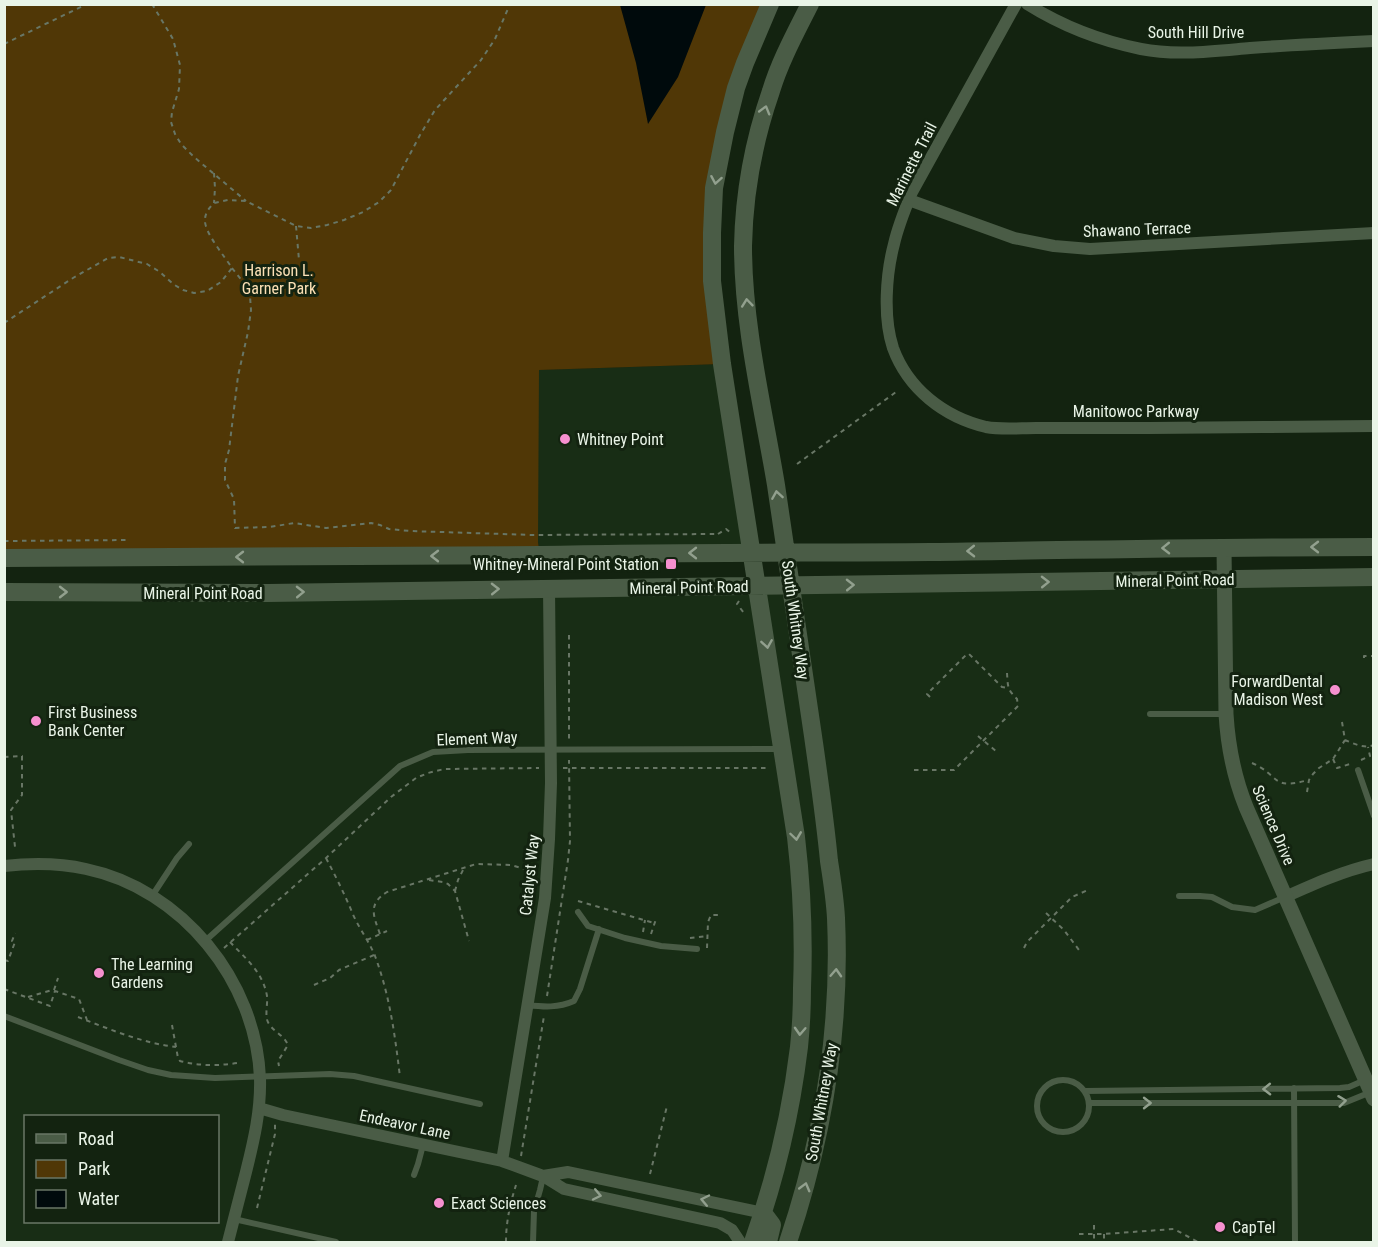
<svg xmlns="http://www.w3.org/2000/svg" width="1378" height="1247" font-family="'Roboto Condensed',sans-serif">
<style>
.built{fill:#182d15;fill-rule:evenodd}
.green{fill:#503706}
.water{fill:#000a0c}
.lines{fill:none;stroke-linecap:round;stroke-linejoin:round}
.path{stroke:#687665;stroke-width:2;stroke-dasharray:4.5 4.5;stroke-linecap:butt}
.service{stroke:#4a5c46;stroke-width:6}
.minor{stroke:#4a5c46;stroke-width:12}
.tertiary{stroke:#4a5c46;stroke-width:15}
.secondary{stroke:#4a5c46;stroke-width:18}
.oneway{stroke:#92a08e}
.poi-dot{fill:#f690cf;stroke:#132310;stroke-width:2}
.labels{text-anchor:middle;stroke-width:6;stroke-linejoin:round;paint-order:stroke}
.street-label{font-size:16px;fill:#e9f4e7;stroke:#132310}
.park-label{font-size:16px;fill:#fce0b5;stroke:#132310}
.poi-label{font-size:16px;fill:#e9f4e7;stroke:#132310;text-anchor:start}
</style>
<rect width="100%" height="100%" fill="#132310"/>
<!-- built -->
<path class="built" d="M722 364 752 553 540 555 538 542V370Z
M1373 577V1242H5V592ZM26 1116H218V1222H26Z"/>
<!-- green -->
<path class="green" d="M4 5H770L714 188 722 364 539 370 538 542 540 555 5 558Z"/>
<!-- water -->
<path class="water" d="M620 5H706L678 77 648 124 636 63Z"/>
<g class="lines">
<!-- path -->
<path class="path" d="M152 4 173 39 180 65 179 89 172 112 171 122 175 134 181 144 194 157 246 201
M4 44 87 4
M214 173 215 188 214 203
M296 226 299 260
M232 268 244 283 250 296 251 310 248 332 238 376 229 450 225 464V480L234 499 235 528 270 527 294 523 326 528 371 523 380 525 389 529 410 531 441 532 533 535 716 534
M4 323 73 278 108 258 119 257 147 264 160 272 173 284 183 290 194 293 207 291 221 282 232 268C225 257 204 232 205 220 205 213 209 208 214 203L228 200 246 201 296 226 311 228 327 225 344 220 363 212 379 202 391 190 420 135 435 110 481 60 495 39 510 4
M797 464 896 392
M718 534 726 529 732 534
M4 541 128 540
M739 601 737 604 744 613
M569 635V740
M1364 658V656H1374
M930 697 927 694 967 654H969L1002 687 1008 688
M1342 722 1345 740C1355 744 1364 749 1374 745
M978 736 997 752
M4 757 22 756V795L11 810 15 847
M1333 759 1337 768 1350 764
M1361 760 1370 756 1368 747
M1252 763C1280 775 1271 791 1308 780
M563 768H769
M914 770H954L1018 706 1017 699C1007 689 1008 687 1007 673
M1307 792 1309 780 1313 774 1319 768 1333 759 1345 740
M326 858C335 875 344 893 352 912 358 927 369 941 375 956 390 996 395 1036 400 1077
M429 880 443 882 448 884 455 891 469 941
M455 891 458 880 464 868
M578 901 654 923
M1046 913 1064 930 1079 950
M643 932 645 920
M380 934C373 915 368 904 387 892L476 864 511 865 531 871
M651 934 656 919
M690 938 707 936
M367 940 387 931
M230 942C245 958 263 972 267 996 268 1005 264 1017 269 1024 275 1033 284 1035 288 1045L278 1061 279 1066
M224 948 326 858 391 797 416 778 428 773 444 769 539 768
M707 948 708 922 711 915H721
M1024 948 1027 942 1072 897 1088 890
M4 960 8 961 15 942 12 941 15 933
M314 985 330 978 339 970 374 955
M4 989 50 1006 55 991
M54 990 58 978
M547 996 568 860 570 841 569 760
M28 997 52 990 79 999 87 1020
M78 1017C109 1029 142 1043 176 1047
M172 1025 178 1058 180 1061C199 1066 218 1066 237 1063
M521 1156 544 1016
M650 1174 667 1106
M257 1208 275 1134V1124
M1094 1225V1242
M1079 1234H1104L1174 1229 1198 1242
M1104 1234V1242
M506 1242C506 1222 510 1204 516 1185"/>
<!-- service -->
<path class="service" d="M1150 714H1225
M1358 770 1374 816
M152 896 177 858 189 844
M1179 896H1200L1212 897 1232 907 1255 910 1285 897
M578 912 588 926 625 938 661 946 697 949
M205 941 400 766 433 752 468 750 779 749
M527 1005C544 1007 558 1008 574 1001L580 989 599 929
M4 1016 119 1060 148 1070 171 1075 215 1078 330 1074 354 1076 480 1104
M1037 1106a26 26 0 1 1 52 0a26 26 0 1 1-52 0Z
M1294 1088 1295 1242
M1085 1091 1340 1088 1349 1087 1365 1080
M1089 1103H1344L1371 1092
M414 1175 418 1164 423 1145
M234 1219 336 1242
M533 1242 534 1211 540 1190 543 1177"/>
<!-- minor -->
<path class="minor" d="M1016 4 912 192C905 209 898 226 894 244 886 274 883 318 893 348 908 389 944 417 986 427 1002 430 1020 428 1036 428 1074 428 1112 428 1150 428 1225 427 1299 427 1374 426
M1027 4C1062 26 1101 41 1141 49 1176 56 1215 51 1250 48 1291 45 1332 43 1374 41
M909 200 1014 238 1054 246 1090 249 1374 233
M4 866C32 863 59 863 86 869 182 889 256 981 260 1078 261 1110 254 1140 246 1172 240 1195 234 1219 228 1242
M1285 897C1314 884 1343 871 1374 864
M259 1108 283 1115 502 1161 543 1176 564 1189 720 1223 732 1230 740 1242
M502 1161 545 898 549 839 551 783 549 588
M543 1176 568 1172 763 1213"/>
<!-- tertiary -->
<path class="tertiary" d="M1224 547 1226 714C1228 747 1234 777 1246 807L1374 1099"/>
<!-- secondary -->
<path class="secondary" d="M4 558 540 555C670 552 800 553 930 552 1078 550 1225 547 1374 547
M4 592 268 593 1374 577
M763 1213 772 1225 768 1242
M753 1242C775 1180 791 1113 799 1047 801 1028 802 1007 802 988 804 936 802 888 796 837L722 364 712 281V233L714 188 725 132 736 88 745 63 770 4
M788 1242C823 1138 841 1029 836 918 835 899 832 880 829 861 825 819 819 778 813 736 801 652 789 568 776 485 763 407 743 326 743 246 744 194 754 140 771 91 780 61 796 32 810 4"/>
</g>
<!-- one-way arrows -->
<defs><path id="oneway-chevron" d="M-2-3.5L2.5 0L-2 3.5" fill="none" stroke-width="1.6" stroke-linecap="round" stroke-linejoin="round" transform="scale(1.5)"/></defs>
<g class="oneway">
<use href="#oneway-chevron" transform="translate(765 110) rotate(-74)"/>
<use href="#oneway-chevron" transform="translate(716 180) rotate(100)"/>
<use href="#oneway-chevron" transform="translate(747 303) rotate(-96)"/>
<use href="#oneway-chevron" transform="translate(777 495) rotate(-99)"/>
<use href="#oneway-chevron" transform="translate(1315 547) rotate(180)"/>
<use href="#oneway-chevron" transform="translate(1166 548) rotate(179)"/>
<use href="#oneway-chevron" transform="translate(971 551) rotate(179)"/>
<use href="#oneway-chevron" transform="translate(693 553) rotate(180)"/>
<use href="#oneway-chevron" transform="translate(435 556) rotate(180)"/>
<use href="#oneway-chevron" transform="translate(240 557) rotate(180)"/>
<use href="#oneway-chevron" transform="translate(1045 582) rotate(-1)"/>
<use href="#oneway-chevron" transform="translate(850 585) rotate(-1)"/>
<use href="#oneway-chevron" transform="translate(495 589) rotate(-1)"/>
<use href="#oneway-chevron" transform="translate(63 592)"/>
<use href="#oneway-chevron" transform="translate(300 592) rotate(-1)"/>
<use href="#oneway-chevron" transform="translate(767 644) rotate(81)"/>
<use href="#oneway-chevron" transform="translate(796 836) rotate(82)"/>
<use href="#oneway-chevron" transform="translate(836 973) rotate(-87)"/>
<use href="#oneway-chevron" transform="translate(800 1031) rotate(93)"/>
<use href="#oneway-chevron" transform="translate(1267 1089) rotate(179)"/>
<use href="#oneway-chevron" transform="translate(1342 1101) rotate(-7)"/>
<use href="#oneway-chevron" transform="translate(1147 1103)"/>
<use href="#oneway-chevron" transform="translate(805 1187) rotate(-75)"/>
<use href="#oneway-chevron" transform="translate(597 1195) rotate(12)"/>
<use href="#oneway-chevron" transform="translate(705 1200) rotate(-168)"/>
</g>
<!-- markers -->
<g class="poi-dot">
<circle cx="565" cy="439" r="6"/>
<rect x="665" y="558" width="12" height="12" rx="3"/>
<circle cx="1335" cy="690" r="6"/>
<circle cx="36" cy="721" r="6"/>
<circle cx="99" cy="973" r="6"/>
<circle cx="439" cy="1203" r="6"/>
<circle cx="1220" cy="1227" r="6"/>
</g>
<g class="labels">
<!-- street labels -->
<g class="street-label">
<text x="1196" y="38">South Hill Drive</text>
<text transform="translate(911 164) rotate(-63)" y="6">Marinette Trail</text>
<text transform="translate(1137 229) rotate(-2)" y="6">Shawano Terrace</text>
<text x="1136" y="417">Manitowoc Parkway</text>
<text transform="translate(1175 580) rotate(-1)" y="6">Mineral Point Road</text>
<text transform="translate(689 587) rotate(-1)" y="6">Mineral Point Road</text>
<text x="203" y="599">Mineral Point Road</text>
<text transform="translate(796 620) rotate(82)" y="6">South Whitney Way</text>
<text transform="translate(477 738) rotate(-2)" y="6">Element Way</text>
<text transform="translate(1274 825) rotate(67)" y="6">Science Drive</text>
<text transform="translate(529 875) rotate(-84)" y="6">Catalyst Way</text>
<text transform="translate(821 1102) rotate(-80)" y="6">South Whitney Way</text>
<text transform="translate(405 1124) rotate(12)" y="6">Endeavor Lane</text>
</g>
<!-- park labels -->
<g class="park-label">
<text x="279" y="276">Harrison L.<tspan x="279" dy="18">Garner Park</tspan></text>
</g>
<!-- poi labels -->
<g class="poi-label">
<text x="577" y="445">Whitney Point</text>
<text x="659" y="570" text-anchor="end">Whitney-Mineral Point Station</text>
<text x="1323" y="687" text-anchor="end">ForwardDental<tspan x="1323" dy="18">Madison West</tspan></text>
<text x="48" y="718">First Business<tspan x="48" dy="18">Bank Center</tspan></text>
<text x="111" y="970">The Learning<tspan x="111" dy="18">Gardens</tspan></text>
<text x="451" y="1209">Exact Sciences</text>
<text x="1232" y="1233">CapTel</text>
</g>
</g>
<!-- border -->
<rect width="1378" height="1247" fill="none" stroke="#e9f4e7" stroke-width="12"/>
<!-- legend -->
<rect x="24" y="1115" width="195" height="108" fill="#132310" stroke="#697766" stroke-width="1.5"/>
<rect x="36" y="1134" width="30" height="9" fill="#4a5c46" stroke="#697766" stroke-width="1.5"/>
<text x="78" y="1145" font-size="18" fill="#e9f4e7">Road</text>
<rect x="36" y="1160" width="30" height="18" fill="#503706" stroke="#697766" stroke-width="1.5"/>
<text x="78" y="1175" font-size="18" fill="#e9f4e7">Park</text>
<rect x="36" y="1190" width="30" height="18" fill="#000a0c" stroke="#697766" stroke-width="1.5"/>
<text x="78" y="1205" font-size="18" fill="#e9f4e7">Water</text>
</svg>
